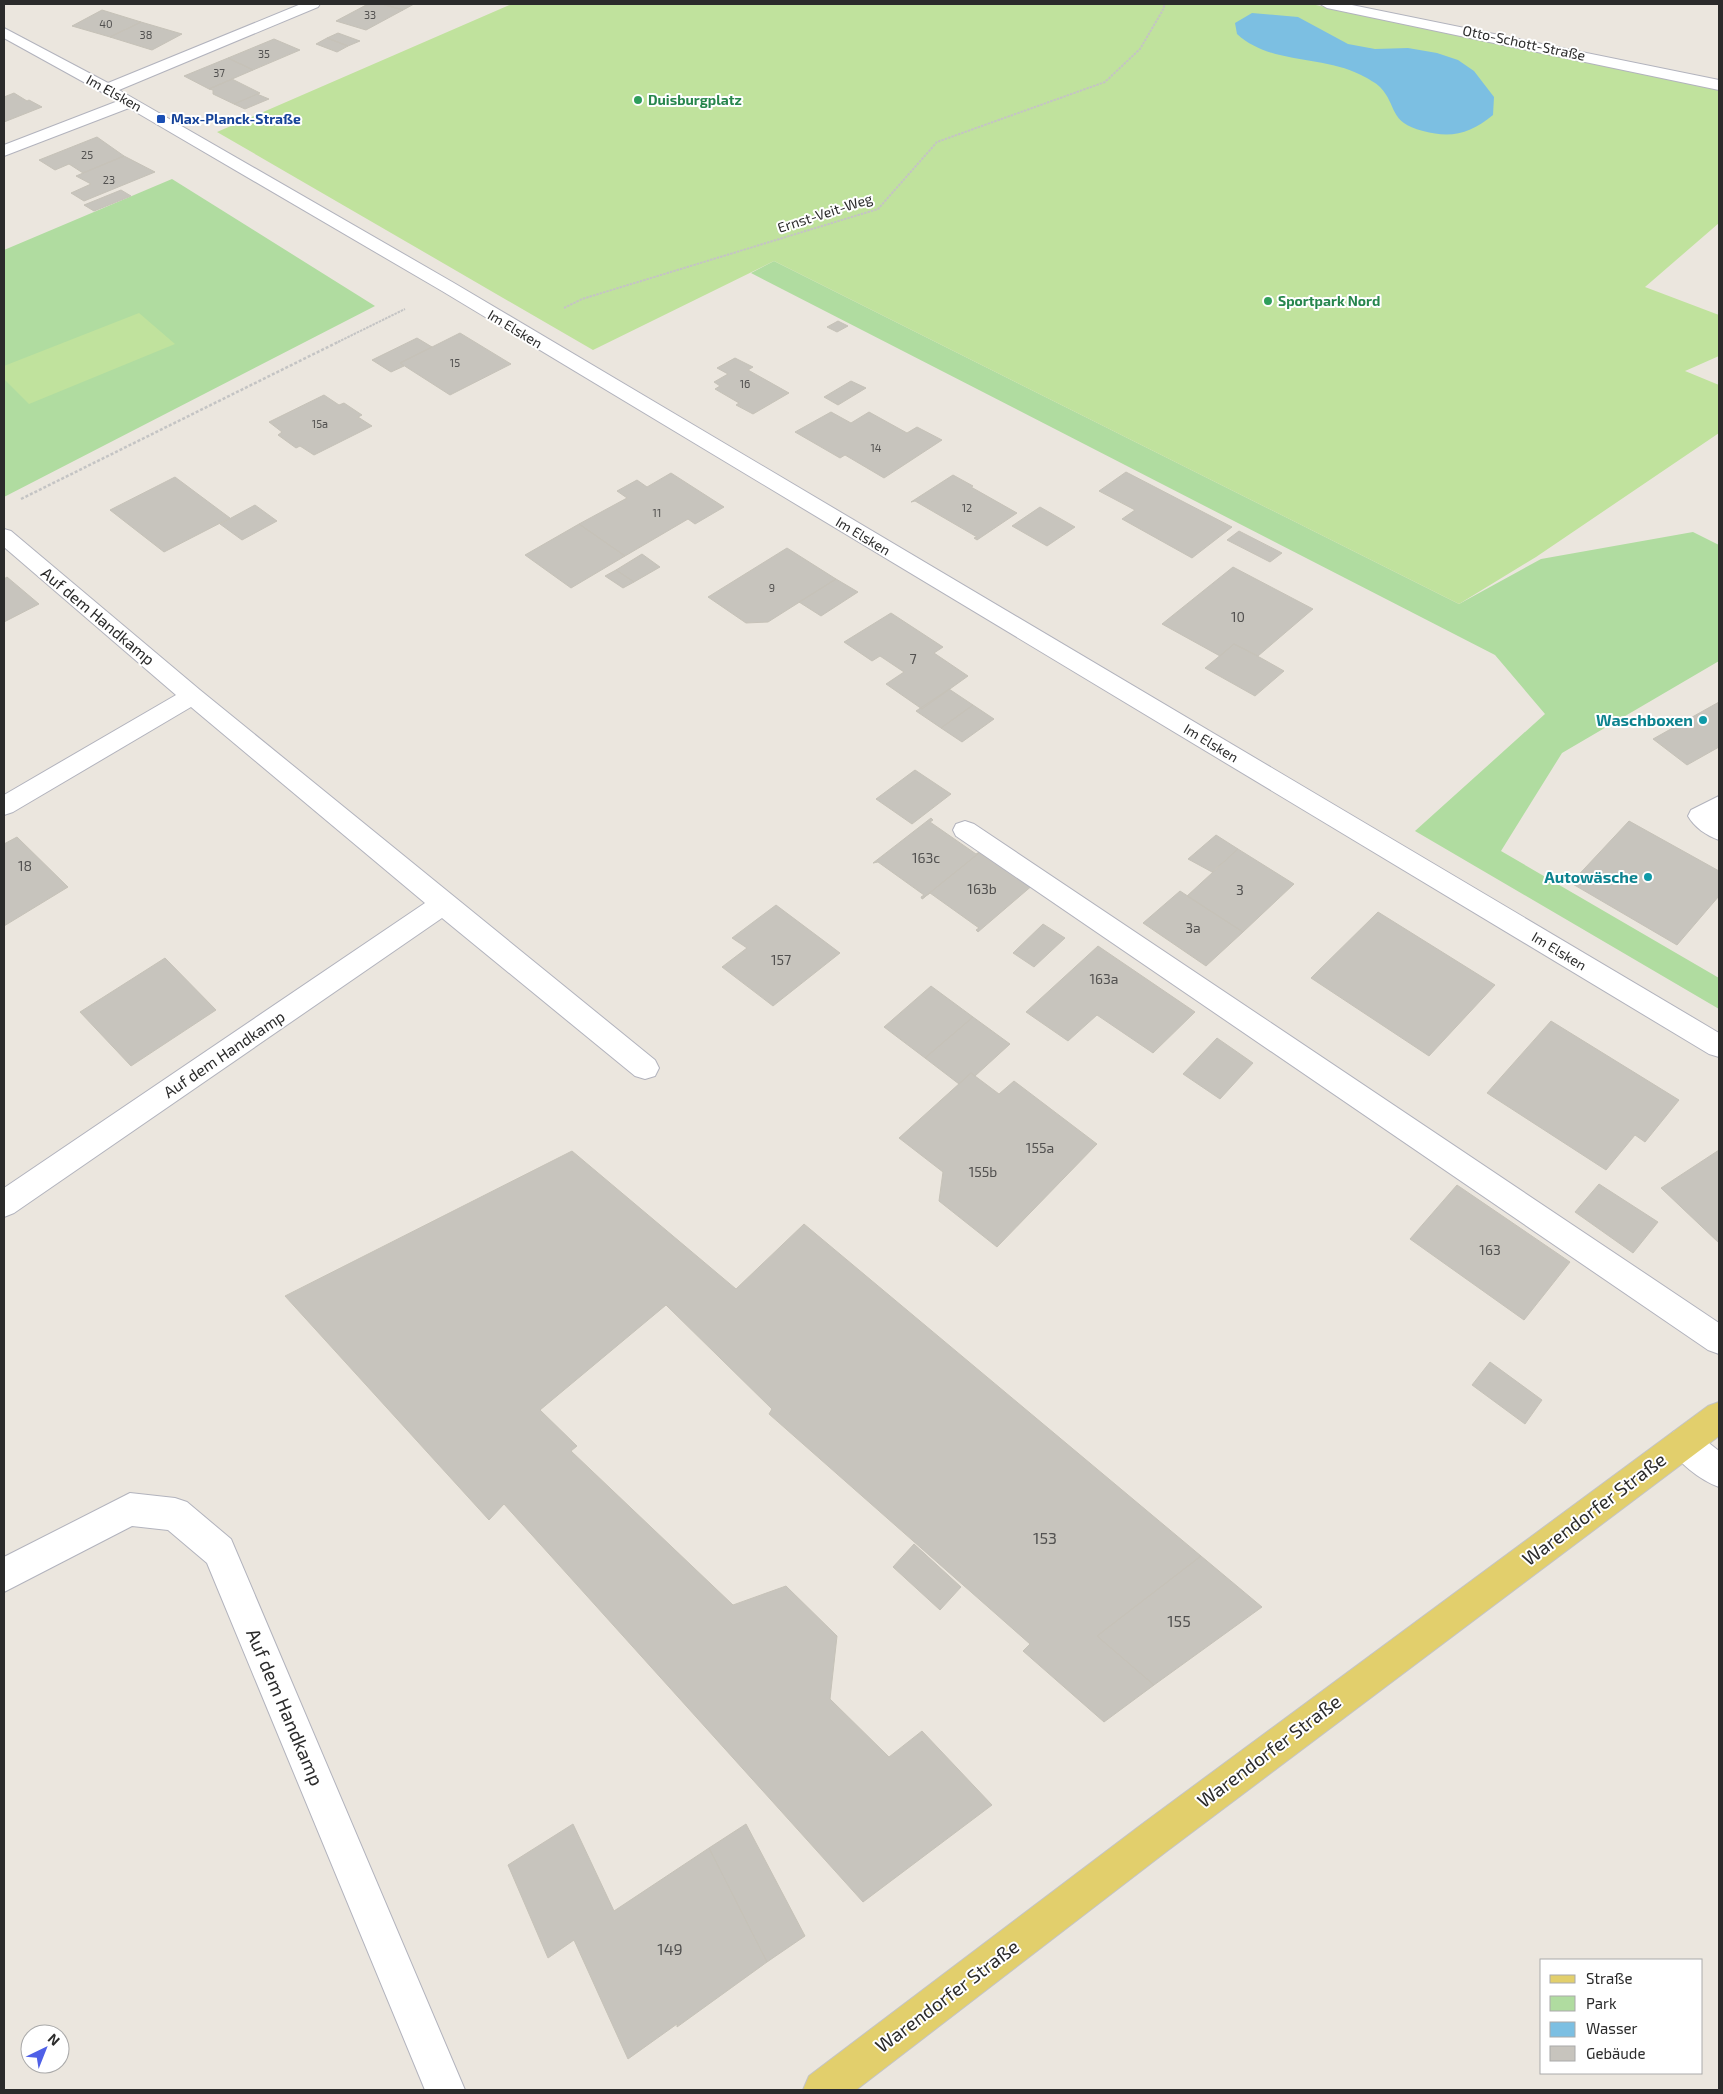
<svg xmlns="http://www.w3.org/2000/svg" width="1723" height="2094" font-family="'Exo 2',sans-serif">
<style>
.green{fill:#b0dca0}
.pitch{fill:#c0e29d}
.water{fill:#7cbfe2}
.building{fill:#c7c4bd;stroke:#c6c2b8}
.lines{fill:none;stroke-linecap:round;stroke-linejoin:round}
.minor-casing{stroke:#b2b3bd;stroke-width:2}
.major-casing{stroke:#c4c4c4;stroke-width:2}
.path-far1{stroke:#c4c4c4;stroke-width:2;stroke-dasharray:2.5 1;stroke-linecap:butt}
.path{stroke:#c4c4c4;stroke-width:2.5;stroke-dasharray:3 2;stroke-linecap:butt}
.minor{fill:#fff;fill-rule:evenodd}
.major{fill:#e2cf6c;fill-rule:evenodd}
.leisure-dot{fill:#2e9e5b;stroke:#fff;stroke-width:2}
.transit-dot{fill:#1a4fb4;stroke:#fff;stroke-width:2}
.culture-dot{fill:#0f9aa8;stroke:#fff;stroke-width:2}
.labels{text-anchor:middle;stroke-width:4;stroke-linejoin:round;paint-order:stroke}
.far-number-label{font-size:11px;fill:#525150}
.far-street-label{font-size:14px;fill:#2b2b2b;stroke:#fff}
.far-leisure-label{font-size:14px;font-weight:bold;fill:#27864d;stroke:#fff;text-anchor:start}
.far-transit-label{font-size:14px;font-weight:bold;fill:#164399;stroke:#fff;text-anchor:start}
.number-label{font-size:14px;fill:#525150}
.street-label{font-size:16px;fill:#2b2b2b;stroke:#fff}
.culture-label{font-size:16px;font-weight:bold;fill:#0d838f;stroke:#fff;text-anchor:end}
.near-number-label{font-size:16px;fill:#525150}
.near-street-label{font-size:19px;fill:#2b2b2b;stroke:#fff}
</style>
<rect width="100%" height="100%" fill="#ebe6de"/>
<!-- green -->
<path class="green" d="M172 179 375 306 4 497V250Z
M774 261 1459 604 1541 559 1693 532 1719 545V661L1562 753 1501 851 1719 978V1009L1415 831 1545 714 1495 655 751 273Z"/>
<!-- pitch -->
<path class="pitch" d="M512 4H1311L1719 90V223L1645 287 1719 315V356L1685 371 1719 385V433L1536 557 1459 604 774 261 593 350 217 132Z
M139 313 175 344 29 404 4 379V366Z"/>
<!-- water -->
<path class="water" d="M1252 13 1298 17 1348 44 1375 49 1408 48 1437 53 1458 60 1474 71 1494 97 1493 115C1471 133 1452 139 1423 131 1388 122 1398 106 1380 87 1376 83 1367 78 1361 75 1321 55 1271 65 1237 34L1235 23Z"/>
<!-- building -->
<path class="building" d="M368 4H382L403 10 366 30 336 21Z
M382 4H414L403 10Z
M102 10 141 22 110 37 72 26Z
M141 22 182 34 152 50 110 37Z
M338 33 360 41 348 46 327 38Z
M327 38 348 46 337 52 316 44Z
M274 39 300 50 253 70 228 58Z
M228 58 253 70 209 89 184 76Z
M232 79 260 93 234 104 213 94V90L209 89Z
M14 93 27 101 29 100 42 107 4 122V97Z
M257 94 269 99 245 109 234 104Z
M97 137 124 156 83 173 69 164 55 170 39 160Z
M124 156 155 172 84 201 71 193 91 184 76 176Z
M121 190 131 196 94 211 84 205Z
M838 321 848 326 837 332 827 327Z
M460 333 511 364 450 395 400 363Z
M417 338 432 347 400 363 404 366 391 372 372 360Z
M735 358 753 367 748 370 789 393 753 414 736 405 739 403 715 389 720 386 714 382 728 374 717 368Z
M851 381 866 388 838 405 824 397Z
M324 395 339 405 344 403 362 415 358 417 372 426 314 455 300 446 296 448 278 435 282 432 269 422Z
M831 412 851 423 869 412 907 433 917 427 942 440 884 478 845 455 840 458 795 432Z
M1126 472 1232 527 1192 558 1122 519 1135 510 1099 491Z
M671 473 724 507 695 524 688 519 625 556 579 524 627 498 617 491 637 480 647 487Z
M953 475 973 486 971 487 1017 513 977 540 974 538 977 537 915 501 911 502Z
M175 477 230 518 164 552 110 510Z
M255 505 277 521 242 540 220 524Z
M1040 507 1075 527 1047 546 1012 526Z
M579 524 625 556 571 588 525 555Z
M1239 531 1282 553 1270 562 1227 540Z
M787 548 836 579 768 622 746 623 708 597Z
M642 554 660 567 634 582 616 570Z
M1233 567 1313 609 1258 656 1234 644 1220 656 1162 624Z
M616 570 634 582 623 588 605 576Z
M7 577 39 604 4 622V579Z
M836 579 858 592 821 616 799 602Z
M891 613 943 647 934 653 968 676 922 709 886 684 904 672 880 656 872 661 844 642Z
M1234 644 1261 658 1284 671 1255 696 1205 668Z
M949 689 973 705 941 728 916 711Z
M1719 702V747L1687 765 1653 739Z
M973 705 994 719 962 742 941 728Z
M915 770 951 794 912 824 876 799Z
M931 818 933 820 930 822 976 854 984 849 922 899 921 897 924 895 878 862 873 863Z
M1629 821 1719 871V896L1677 945 1571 883Z
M1216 835 1238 849 1212 872 1188 859Z
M17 837 68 887 4 926V844Z
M984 849 1034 884 978 932 976 930 979 928 930 893 922 899Z
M1238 849 1294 884 1243 932 1187 896Z
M1180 891 1243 932 1206 966 1143 923Z
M776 905 840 953 773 1006 722 967 747 948 732 938Z
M1378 912 1495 985 1429 1056 1311 978Z
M1043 924 1065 938 1034 967 1013 953Z
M1098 946 1195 1012 1153 1053 1097 1015 1068 1041 1026 1012Z
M165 958 216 1010 131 1066 80 1012Z
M931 986 973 1017 925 1058 884 1027Z
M973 1017 1010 1044 975 1076 971 1073 959 1084 925 1058Z
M1551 1021 1679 1100 1645 1142 1635 1135 1606 1170 1487 1093Z
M1217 1038 1253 1063 1220 1099 1183 1074Z
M971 1073 999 1094 1014 1081 1097 1144 997 1247 939 1201 943 1172 899 1138Z
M1719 1150V1243L1661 1188Z
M572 1151 736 1289 804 1224 1201 1556 1097 1636 1154 1685 1104 1722 1023 1651 1030 1644 769 1414 772 1409 666 1305 540 1410 577 1446 571 1451 733 1605 786 1586 837 1636 830 1699 889 1757 922 1731 992 1805 863 1902 504 1504 489 1520 285 1296Z
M1599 1184 1658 1222 1633 1253 1575 1212Z
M1457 1185 1570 1262 1524 1320 1410 1239Z
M1490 1362 1542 1400 1525 1424 1472 1385Z
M914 1544 961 1587 940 1610 893 1567Z
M1201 1556 1262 1607 1154 1685 1097 1636Z
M573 1824 614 1911 709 1848 767 1962 677 2027V2024L628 2059 574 1940 548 1958 508 1865Z
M746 1824 805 1936 767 1962 709 1848Z"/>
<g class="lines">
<!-- minor casing -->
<g class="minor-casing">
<path id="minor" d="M301 4H320L318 7 119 90 454 283 1719 1033V1057L1709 1054 442 291 129 108 4 156V145L118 101 4 38V28L108 83Z
M1320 4H1347L1719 80V90L1327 8Z
M4 529 11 531 200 690 655 1060 659 1068 655 1076 645 1079 635 1076 442 918 14 1213 4 1217V1188L425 903 191 707 13 812 4 815V795L176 695 4 547Z
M1719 796V840C1707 836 1694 827 1688 816L1691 810Z
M965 821 974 824 1719 1323V1354L1708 1350 956 836 953 830 956 824Z
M1684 1428 1695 1432 1719 1451V1487C1700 1480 1676 1462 1668 1443L1673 1432Z
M130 1493 175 1498 187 1502 231 1539 465 2090H425L207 1563 168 1530 132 1526 4 1592V1557Z"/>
</g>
<!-- major casing -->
<g class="major-casing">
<path id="major" d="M1719 1402V1436L1167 1851 856 2090H803L809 2076 1141 1825 1708 1406Z"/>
</g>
<!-- path-far1 -->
<path class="path-far1" d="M564 308 582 299 878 209 937 142 1105 82 1140 49 1164 8V4
M338 342 405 309"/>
<!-- path -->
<path class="path" d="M21 499 340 341"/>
<!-- minor -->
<use href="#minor" class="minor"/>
<!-- major -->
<use href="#major" class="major"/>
</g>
<!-- markers -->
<g class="leisure-dot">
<circle cx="638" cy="100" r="5"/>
<circle cx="1268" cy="301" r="5"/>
</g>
<rect class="transit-dot" x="156" y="114" width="10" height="10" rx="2.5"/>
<g class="culture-dot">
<circle cx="1703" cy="720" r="5"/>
<circle cx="1648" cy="877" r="5"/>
</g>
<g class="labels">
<!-- far-number labels -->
<g class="far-number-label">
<text x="370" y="19">33</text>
<text x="106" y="28">40</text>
<text x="146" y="39">38</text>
<text x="264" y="58">35</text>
<text x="219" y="77">37</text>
<text x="87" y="159">25</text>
<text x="109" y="184">23</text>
<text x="455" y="367">15</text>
<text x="745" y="388">16</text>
<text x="320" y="428">15a</text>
<text x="876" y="452">14</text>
<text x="967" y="512">12</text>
<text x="657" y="517">11</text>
<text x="772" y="592">9</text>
</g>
<!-- far-street labels -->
<g class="far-street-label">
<text transform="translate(1524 43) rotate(12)" y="5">Otto-Schott-Straße</text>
<text transform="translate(114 93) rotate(29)" y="5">Im Elsken</text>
<text transform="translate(825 213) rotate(-18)" y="5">Ernst-Veit-Weg</text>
<text transform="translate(515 329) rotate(31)" y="5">Im Elsken</text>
<text transform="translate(863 536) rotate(31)" y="5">Im Elsken</text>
<text transform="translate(1211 743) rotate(31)" y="5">Im Elsken</text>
<text transform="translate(1559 951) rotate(31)" y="5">Im Elsken</text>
</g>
<!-- far-leisure labels -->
<g class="far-leisure-label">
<text x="648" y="105">Duisburgplatz</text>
<text x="1278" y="306">Sportpark Nord</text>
</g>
<!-- far-transit labels -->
<g class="far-transit-label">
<text x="171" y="124">Max-Planck-Straße</text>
</g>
<!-- number labels -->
<g class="number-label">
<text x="1238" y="622">10</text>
<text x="913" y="664">7</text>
<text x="926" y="863">163c</text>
<text x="25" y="871">18</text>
<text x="982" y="894">163b</text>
<text x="1240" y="895">3</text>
<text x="1193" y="933">3a</text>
<text x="781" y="965">157</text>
<text x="1104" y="984">163a</text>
<text x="1040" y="1153">155a</text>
<text x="983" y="1177">155b</text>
<text x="1490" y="1255">163</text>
</g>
<!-- street labels -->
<g class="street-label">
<text transform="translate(98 616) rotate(40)" y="6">Auf dem Handkamp</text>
<text transform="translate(224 1054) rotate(-34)" y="6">Auf dem Handkamp</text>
</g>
<!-- culture labels -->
<g class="culture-label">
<text x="1693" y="726">Waschboxen</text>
<text x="1638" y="883">Autowäsche</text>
</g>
<!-- near-number labels -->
<g class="near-number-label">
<text x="1045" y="1544">153</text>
<text x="1179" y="1627">155</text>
<text x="670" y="1955">149</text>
</g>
<!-- near-street labels -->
<g class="near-street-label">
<text transform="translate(1594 1509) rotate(-37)" y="7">Warendorfer Straße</text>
<text transform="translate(285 1707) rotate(67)" y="7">Auf dem Handkamp</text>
<text transform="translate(1269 1751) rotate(-37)" y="7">Warendorfer Straße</text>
<text transform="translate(947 1996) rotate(-37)" y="7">Warendorfer Straße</text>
</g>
</g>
<!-- border -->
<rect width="1723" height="2094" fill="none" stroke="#2b2b2b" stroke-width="10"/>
<!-- legend -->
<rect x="1540" y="1959" width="162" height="115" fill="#ffffff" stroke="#aaaaaa"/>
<rect x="1550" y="1975" width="25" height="8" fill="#e2cf6c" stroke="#aaaaaa"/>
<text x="1586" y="1984" font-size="15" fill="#2b2b2b">Straße</text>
<rect x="1550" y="1996" width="25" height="15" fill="#b0dca0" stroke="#aaaaaa"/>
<text x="1586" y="2009" font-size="15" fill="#2b2b2b">Park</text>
<rect x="1550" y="2022" width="25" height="15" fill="#7cbfe2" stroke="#aaaaaa"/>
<text x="1586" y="2034" font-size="15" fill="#2b2b2b">Wasser</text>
<rect x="1550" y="2046" width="25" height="15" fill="#c7c4bd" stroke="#aaaaaa"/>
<text x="1586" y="2059" font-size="15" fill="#2b2b2b">Gebäude</text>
<!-- north arrow -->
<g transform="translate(45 2049) rotate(43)"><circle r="24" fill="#ffffff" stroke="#aaaaaa"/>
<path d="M0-4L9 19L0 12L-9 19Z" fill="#4f60e7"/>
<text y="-8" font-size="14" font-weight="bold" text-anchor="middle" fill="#2b2b2b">N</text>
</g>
</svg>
